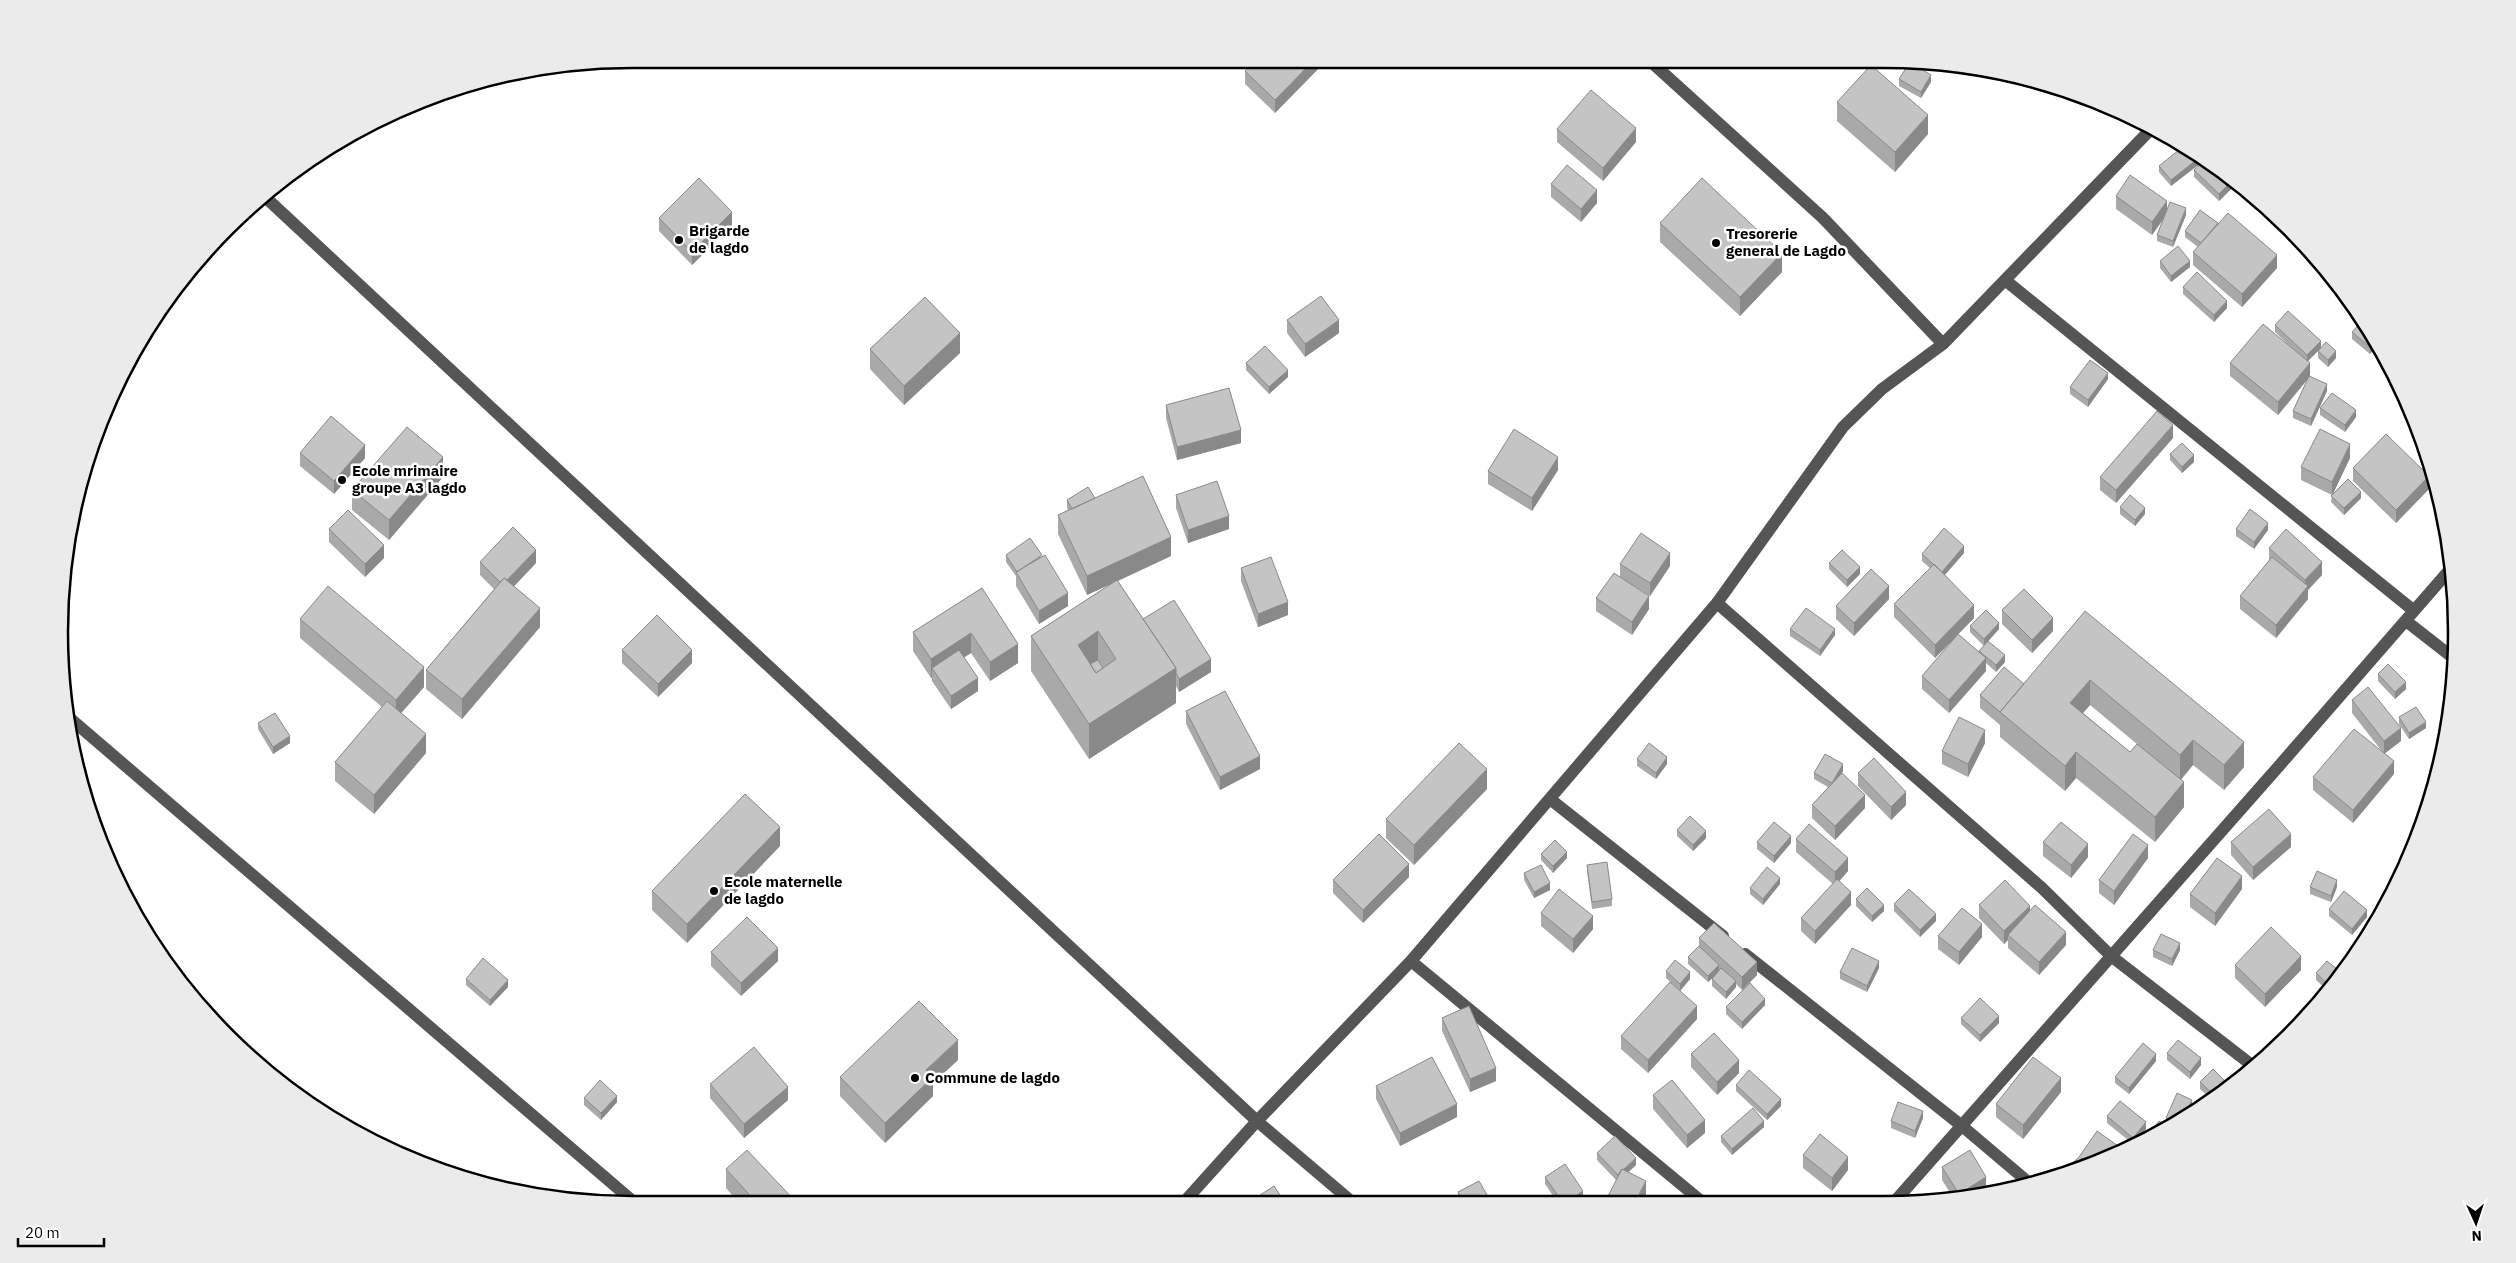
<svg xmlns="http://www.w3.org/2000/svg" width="2516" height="1263" font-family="'IBM Plex Sans',sans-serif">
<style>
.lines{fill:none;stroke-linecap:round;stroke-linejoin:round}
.minor{stroke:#555;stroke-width:12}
.wall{fill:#a9a9a9;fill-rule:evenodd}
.shaded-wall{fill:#898989}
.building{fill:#c4c4c4;stroke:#898989;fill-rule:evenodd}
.poi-dot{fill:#000;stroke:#fff;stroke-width:2}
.labels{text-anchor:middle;stroke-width:5;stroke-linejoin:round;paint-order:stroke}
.poi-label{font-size:15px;font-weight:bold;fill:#000;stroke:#fff;text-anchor:start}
.rim{fill:none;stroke:#000;stroke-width:2.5}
</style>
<rect width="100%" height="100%" fill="#fff"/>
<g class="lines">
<!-- minor -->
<path class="minor" d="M1649 60 1823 218 1943 344
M263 195 1257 1121 1185 1201
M2005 280 2413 610
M1717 603 2042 888 2111 956 2253 1066
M2406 621 2456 660
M65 714 635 1203
M1550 799 1723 936
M1745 954 1962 1126 2027 1181
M1411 961 1700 1200
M1896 1200 2279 766 2453 566
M1351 1201 1257 1121 1411 961 1717 603 1843 427 1882 389 1943 344 2153 127"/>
</g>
<!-- wall -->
<path class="wall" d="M1206 59H1224L1215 68Z
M1321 59V66L1275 113 1245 84V71Z
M1899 79 1931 82 1921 98 1899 86Z
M1837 102 1928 134 1895 172 1837 121Z
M1557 129 1636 142 1603 181 1557 142Z
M2202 158V162L2171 186 2159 172V166Z
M2194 170 2232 188 2219 201 2194 177Z
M1551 184 1597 203 1581 222 1551 197Z
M2116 196 2167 211 2186 215 2173 247 2157 241V235L2164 218 2152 235 2116 209Z
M659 218 732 225 692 265 659 231Z
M1660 223 1782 272 1740 316 1660 242Z
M2218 223 2277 268 2242 307 2193 265V252L2198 247 2185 237V231Z
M2160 261 2190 267 2171 282 2160 268Z
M2183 287 2227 308 2214 322 2183 294Z
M1287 320 1339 333 1305 357 1287 333Z
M2275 325 2321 341 2308 361 2310 376 2327 391 2311 426 2293 418V411L2308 379 2278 415 2230 376V363L2293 349 2275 332Z
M2352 332 2379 343 2370 354 2352 339Z
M870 349 960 353 904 405 870 369Z
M2318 351 2336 358 2328 367 2318 358Z
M1246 363 1288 377 1269 394 1246 370Z
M2108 379 2088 407 2070 394V387Z
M1166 405 1241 443 1177 460 1166 418Z
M2320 408 2356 417 2345 432 2320 415Z
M2173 438 2116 503 2100 490V477Z
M300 453 365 458 334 494 300 466Z
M2170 454 2194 462 2182 473 2170 460Z
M2350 458 2332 495 2361 498 2344 515 2331 502 2332 495 2301 480V467Z
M2353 468 2429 489 2396 523 2353 481Z
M1558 470 1532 511 1488 484V471Z
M443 477 389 540 352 510V490Z
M1176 495 1229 529 1188 543 1176 508Z
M1095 498 1171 556 1118 581 1143 619 1211 672 1179 692 1176 686V703L1089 759 1031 671V636L1111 584 1087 595 1058 534V515L1068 510 1067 507V500Z
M2120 507 2145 514 2135 526 2120 514Z
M329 529 384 558 365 577 329 542Z
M2236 529 2268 530 2254 549 2236 536Z
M2269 548 2322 575 2308 590V599L2276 638 2240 609V596L2269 561Z
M1964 553 1945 575 1974 618 1958 634 1979 652V651L1984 646 1970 632V626L1999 629 1988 641 2005 662 1996 672 1986 663V671L1949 713 1922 689V676L1958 635 1935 658 1894 617V604L1930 568 1922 561V554Z
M1006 555 1042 557 1068 606 1039 624 1016 586V576L1006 562Z
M480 562 536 563 514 586 540 627 462 719 426 689V670L494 589 480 575Z
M1829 563 1860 574 1847 587 1829 569Z
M1620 564 1670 566 1650 596 1627 582 1649 609 1632 635 1596 611V598L1620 577Z
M1241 568 1288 615 1258 627 1241 581Z
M982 588 1018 663 990 681 971 653 964 657 978 691 951 709 932 681V678H931L913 651V632Z
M1889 599 1854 636 1836 619V606Z
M2002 610 2053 631 2032 653 2002 624Z
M2085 611 2244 767 2224 790 2193 765 2181 780 2184 807 2155 842 2076 778 2065 791 2000 737V725L1980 708V695L2024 684ZM2090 705 2137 744 2130 752 2083 713Z
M300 619 424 687 401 713 426 753 374 814 335 781V762L382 707 300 638Z
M1790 629 1835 635 1820 656 1790 636Z
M622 650 692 663 658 697 622 663Z
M2378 674 2406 689 2395 699 2378 681Z
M2352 700 2401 741 2384 754 2352 713Z
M1186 711 1260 769 1220 790 1186 724Z
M2399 717 2426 728 2409 739 2399 724Z
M258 723 290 743 273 754 258 729Z
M1985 743 1968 777 1942 764V751Z
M1637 759 1667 764 1656 779 1637 766Z
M2441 762 2438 779 2435 786 2433 784V771Z
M1843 771 1841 774 1865 808 1835 840 1812 818V805L1828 787 1814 779V773Z
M1858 773 1906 805 1891 820 1858 786Z
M2394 774 2353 823 2313 790V777Z
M1487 789 1414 865 1386 838V819Z
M1677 830 1706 838 1693 851 1677 836Z
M1796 839 1848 871 1839 881 1851 905 1815 944 1801 931V918L1833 884 1796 852Z
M1757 842 1791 843 1774 863 1757 849Z
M2043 842 2088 857 2071 878 2043 856Z
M2231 842 2291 847 2253 880 2231 855Z
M780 846 687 943 652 910V891Z
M1541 854 1567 858 1553 873 1541 860Z
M2148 858 2114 905 2099 893V880Z
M1587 865 1612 899V906L1592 909 1587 871Z
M1524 873 1550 890 1534 898 1524 880Z
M1409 877 1363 923 1333 893V880Z
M1780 884 1763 905 1750 894V888Z
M2310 887H2337L2331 902 2310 894Z
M2242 889 2215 926 2190 907V894Z
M1856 899 1884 911 1872 922 1856 906Z
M1894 904 1936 921 1920 937 1894 911Z
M1979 905 2030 910 2066 945 2039 975 2008 948V940L2004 944 1979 918Z
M2329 909 2367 917 2352 935 2329 916Z
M1541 913 1593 929 1573 953 1541 926Z
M1938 936 1982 937 1959 965 1938 949Z
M1699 938 1757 975 1742 990 1736 984V987L1726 999 1712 986V979L1713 978 1708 982 1688 964V957L1699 946Z
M2153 950H2180L2172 966 2153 957Z
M711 952 778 961 741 996 711 966Z
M2235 965 2301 970 2265 1007 2235 978Z
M1879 968 1867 992 1840 979V972Z
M1666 971 1690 979 1680 991 1666 978Z
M2316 973 2342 975 2339 980 2328 991 2316 980Z
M466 979 508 987 490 1006 466 985Z
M1765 1005 1742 1029 1726 1014V1007Z
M1442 1018 1496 1081 1470 1092 1442 1031Z
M1961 1018 1999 1023 1980 1042 1961 1024Z
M1697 1019 1648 1073 1621 1049V1036Z
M2167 1053 2201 1065 2190 1079 2167 1060Z
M1691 1054 1739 1073 1717 1095 1691 1067Z
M958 1060 933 1083V1096L885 1143 840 1096V1077Z
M2156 1061 2129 1094 2115 1083V1077Z
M2200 1082 2231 1087 2211 1099 2200 1089Z
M710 1084 788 1100 744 1138 710 1098Z
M1736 1085 1781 1106 1767 1120 1736 1091Z
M1376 1086 1457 1117 1400 1146 1376 1099Z
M2061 1092 2023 1139 1996 1117V1104Z
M1653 1095 1705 1133 1687 1148 1653 1109Z
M584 1098 617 1102 601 1120 584 1105Z
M2192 1106 2190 1111 2166 1125V1118Z
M2107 1116 2146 1129 2134 1143 2133 1144 2107 1123Z
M1923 1118 1915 1138 1891 1128V1121Z
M1764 1127 1732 1155 1721 1142V1136Z
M1597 1153 1636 1165 1628 1172 1646 1194 1616 1180 1597 1160Z
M1803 1155 1848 1170 1832 1191 1803 1168Z
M1942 1167 1986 1190 1981 1194 1959 1199H1954L1942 1180Z
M726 1169 796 1202 739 1203 726 1188Z
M1545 1177 1583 1198 1579 1200H1556L1545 1184Z
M1458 1192 1487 1201H1460L1458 1198Z"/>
<!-- shaded-wall -->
<path class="shaded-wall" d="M1217 59H1224L1215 68V62Z
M1315 59H1321V66L1275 113V100Z
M1931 75V82L1921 98V92Z
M1928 115V134L1895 172V152Z
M1636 128V142L1603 181V168Z
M2200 157 2202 158V162L2171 186V180Z
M2232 181V188L2219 201V194Z
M1597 190V203L1581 222V209Z
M2167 201V214L2152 235V222Z
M2186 208V215L2173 247V241Z
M732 212V225L692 265V252Z
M1782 253V272L1740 316V297Z
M2277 255V268L2242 307V294Z
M2190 261V267L2171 282V276Z
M2227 301V308L2214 322V315Z
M1339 320V333L1305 357V344Z
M960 333V353L904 405V386Z
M2377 340 2379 343 2370 354V347Z
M2321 341V348L2307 362V355Z
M2336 351V358L2328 367V360Z
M2310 363V376L2278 415V402Z
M1288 370V377L1269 394V387Z
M2108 373V379L2088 407V400Z
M2327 384V391L2311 426V419Z
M2356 410V417L2345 432V425Z
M2173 425V438L2116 503V490Z
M1241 430V443L1177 460V447Z
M2350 444V458L2332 496V482Z
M365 445V458L334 494V481Z
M2194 455V462L2182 473V467Z
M443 457V477L389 540V520Z
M1558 457V470L1532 511V498Z
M2429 476V489L2396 523V510Z
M2361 492V498L2344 515V508Z
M2145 508V514L2135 526V520Z
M1229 516V529L1188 543V530Z
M2268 523V530L2254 549V542Z
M1171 537V556L1087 595V576Z
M384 545V558L365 577V564Z
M1964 546V553L1942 578V572Z
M536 550V563L503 598V584Z
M1670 553V566L1650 596V583Z
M2322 562V575L2308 590V599L2276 638V625L2305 590V580Z
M1860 567V574L1847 587V580Z
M1889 586V599L1854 636V623Z
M1068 593V606L1039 624V611Z
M1649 596V609L1632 635V622Z
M1288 602V615L1258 627V614Z
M1974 605V618L1935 658V645Z
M540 608V627L462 719V699Z
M2053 618V631L2032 653V640Z
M1999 623V629L1984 646V639Z
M1835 629V635L1820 656V650Z
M1098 631V666L1078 673V645Z
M971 633V653L937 675 932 668V678H931V659Z
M1018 644V663L990 681V662Z
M692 650V663L658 697V684Z
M2005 655V662L1996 672V665Z
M1986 658V671L1949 713V700Z
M1211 659V672L1179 692V679Z
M424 667V687L396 719V700Z
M1176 668V703L1089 759V724Z
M978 678V691L951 709V696Z
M2090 680V705L2070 728V703Z
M2406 682V689L2395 699V692Z
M2426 722V728L2409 739V733Z
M2401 728V741L2384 754V741Z
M1985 730V743L1968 777V764Z
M426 734V753L374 814V795Z
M290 736V743L273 754V747Z
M2193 740V765L2180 780V755Z
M2244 742V767L2224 790V765Z
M2076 752V778L2065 791V766Z
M1260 756V769L1220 790V777Z
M1667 757V764L1656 779V773Z
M2394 761V774L2353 823V810Z
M1843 764V771L1832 789V783Z
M1487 769V789L1414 865V845Z
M2184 782V807L2155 842V817Z
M1906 792V805L1891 820V807Z
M1865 795V808L1835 840V826Z
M780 827V846L687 943V924Z
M1706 831V838L1693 851V845Z
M2291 834V847L2253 880V867Z
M1791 836V843L1774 863V856Z
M2088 844V857L2071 878V865Z
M2148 845V858L2114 905V891Z
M1567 852V858L1553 873V866Z
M1848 858V871L1835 886V872Z
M1409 864V877L1363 923V910Z
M2242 876V889L2215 926V913Z
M1780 878V884L1763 905V899Z
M2337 880V887L2331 902V896Z
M1550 883V890L1534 898V892Z
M1851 892V905L1815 944V931Z
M1884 905V911L1872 922V916Z
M2030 906V919L2008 935V940L2004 944V931Z
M2367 910V917L2352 935V929Z
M1936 914V921L1920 937V930Z
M1593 916V929L1573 953V939Z
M1982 924V937L1959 965V952Z
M2066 932V945L2039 975V962Z
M2180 943V950L2172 966V959Z
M778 948V961L741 996V983Z
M2301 956V970L2265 1007V994Z
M1879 961V968L1867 992V986Z
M1757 962V975L1742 990V977Z
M1719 965V972L1708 982V976Z
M1690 972V979L1680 991V984Z
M2342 973V975L2339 980 2330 989V986Z
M508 980V987L490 1006V1000Z
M1736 981V987L1726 999V992Z
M1765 999V1005L1742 1029V1022Z
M1697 1006V1019L1648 1073V1060Z
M1999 1016V1023L1980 1042V1035Z
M958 1040V1060L933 1083V1096L885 1143V1123L926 1070Z
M2156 1054V1061L2129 1094V1088Z
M2201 1058V1065L2190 1079V1072Z
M1739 1060V1073L1717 1095V1082Z
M1496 1068V1081L1470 1092V1079Z
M2061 1078V1092L2023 1139V1125Z
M788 1087V1100L744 1138V1124Z
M617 1096V1102L601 1120V1113Z
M1781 1099V1106L1767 1120V1114Z
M2192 1100V1106L2190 1111 2186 1113Z
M1457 1104V1117L1400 1146V1133Z
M1923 1111V1118L1915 1138V1131Z
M1705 1120V1133L1687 1148V1135Z
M1764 1121V1127L1732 1155V1149Z
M2146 1122V1129L2133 1144V1138Z
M1848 1157V1170L1832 1191V1178Z
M1636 1158V1165L1618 1182V1175Z
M1986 1177V1190L1981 1194 1959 1199V1194Z
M1646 1181V1194L1643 1200H1636Z
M1583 1191V1198L1579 1200H1569Z
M1487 1195V1201H1477Z"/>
<!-- building -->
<path class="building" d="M1256 59H1315L1275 100 1245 71Z
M1910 62 1931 75 1921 92 1899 79Z
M1871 65 1928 115 1895 152 1837 102Z
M1591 90 1636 128 1603 168 1557 129Z
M2184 146 2200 157 2171 180 2159 166Z
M2204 159 2216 167 2232 181 2219 194 2194 170Z
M1567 165 1597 190 1581 209 1551 184Z
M2130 175 2167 201 2152 222 2116 196Z
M699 178 732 212 692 252 659 218Z
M1702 178 1782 253 1740 297 1660 223Z
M2170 202 2186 208 2173 241 2157 235Z
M2200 210 2218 223 2201 243 2185 231Z
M2228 213 2277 255 2242 294 2193 252Z
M2178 246 2190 261 2171 276 2160 261Z
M2197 272 2227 301 2214 315 2183 287Z
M1321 296 1339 320 1305 344 1287 320Z
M925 297 960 333 904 386 870 349Z
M2288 311 2321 341 2307 355 2275 325Z
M2363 320 2377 340 2370 347 2352 332Z
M2263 324 2310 363 2278 402 2230 363Z
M2326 342 2336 351 2328 360 2318 351Z
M1265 346 1288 370 1269 387 1246 363Z
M2090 360 2108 373 2088 400 2070 387Z
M2309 376 2327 384 2311 419 2293 411Z
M1229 388 1241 430 1177 447 1166 405Z
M2332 393 2356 410 2345 425 2320 408Z
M2157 411 2173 425 2116 490 2100 477Z
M331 416 365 445 334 481 300 453Z
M407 427 443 457 389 520 352 490Z
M1514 429 1558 457 1532 498 1488 471Z
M2320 429 2350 444 2332 482 2301 467Z
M2386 434 2429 476 2396 510 2353 468Z
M2182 443 2194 455 2182 467 2170 454Z
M1143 476 1171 537 1087 576 1058 515Z
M2348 479 2361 492 2344 508 2331 496Z
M1217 481 1229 516 1188 530 1176 495Z
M1088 487 1095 498 1072 509 1067 500Z
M2130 495 2145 508 2135 520 2120 507Z
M2250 509 2268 523 2254 542 2236 529Z
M348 510 384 545 365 564 329 529Z
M513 527 536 550 507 580 504 578 500 582 480 562Z
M1944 528 1964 546 1942 572 1922 554Z
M2286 529 2322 562 2305 580 2269 548Z
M1641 533 1670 553 1650 583 1620 564Z
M1030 538 1042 555 1017 572 1006 555Z
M1842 550 1860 567 1847 580 1829 563Z
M1045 555 1068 593 1039 611 1016 572Z
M1271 557 1288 602 1258 614 1241 568Z
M2272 557 2308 586 2276 625 2240 596Z
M1934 564 1974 605 1935 645 1894 604Z
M1871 569 1889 586 1854 623 1836 606Z
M1614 573 1649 596 1632 622 1596 598Z
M504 578 540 608 462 699 426 670Z
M1117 580 1176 668 1089 724 1031 636ZM1098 631 1116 659 1096 673 1078 645Z
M328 586 424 667 396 700 300 619Z
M982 588 1018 644 990 662 971 633 931 659 913 632Z
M2024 589 2053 618 2032 640 2002 610Z
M1174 600 1211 659 1179 679 1176 673V668L1143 619Z
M1806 608 1835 629 1820 650 1790 629Z
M1986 610 1999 623 1984 639 1970 626Z
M2085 611 2244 742 2224 765 2193 740 2180 755 2090 680 2070 703 2130 752 2137 744 2184 782 2155 817 2076 752 2065 766 2000 712Z
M657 615 692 650 658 684 622 650Z
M1958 634 1986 658 1949 700 1922 676Z
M1988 641 2005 655 1996 665 1979 651Z
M959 650 978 678 951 696 932 668Z
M1098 660 1103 668 1096 673 1090 664Z
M2388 664 2406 682 2395 692 2378 674Z
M2004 667 2024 684 2000 712 1980 695Z
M2368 687 2401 728 2384 741 2352 700Z
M1225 691 1260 756 1220 777 1186 711Z
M387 701 426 734 374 795 335 762Z
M2416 707 2426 722 2409 733 2399 717Z
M275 713 290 736 273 747 258 723Z
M1959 717 1985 730 1968 764 1942 751Z
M2354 729 2394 761 2353 810 2313 777Z
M1459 743 1487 769 1414 845 1386 819Z
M1649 743 1667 757 1656 773 1637 759Z
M1825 754 1843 764 1832 783 1814 773Z
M1874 758 1906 792 1891 807 1858 773Z
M2441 762 2439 775 2433 771Z
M1842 773 1865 795 1835 826 1812 805Z
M745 794 780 827 687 924 652 891Z
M2269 809 2291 834 2253 867 2231 842Z
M1690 816 1706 831 1693 845 1677 830Z
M1774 822 1791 836 1774 856 1757 842Z
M2061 822 2088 844 2071 865 2043 842Z
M1809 824 1848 858 1835 872 1796 839Z
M1379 834 1409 864 1363 910 1333 880Z
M2133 834 2148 845 2114 891 2099 880Z
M1555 840 1567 852 1553 866 1541 854Z
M2217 858 2242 876 2215 913 2190 894Z
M1607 862 1612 899 1592 902 1587 865Z
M1541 865 1550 883 1534 892 1524 873Z
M1767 867 1780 878 1763 899 1750 888Z
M2317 871 2337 880 2331 896 2310 887Z
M1837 879 1851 892 1815 931 1801 918Z
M2005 880 2030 906 2004 931 1979 905Z
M1867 888 1884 905 1872 916 1856 899Z
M1559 889 1593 916 1573 939 1541 913Z
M1909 889 1936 914 1920 930 1894 904Z
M2344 891 2367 910 2352 929 2329 909Z
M2035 905 2066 932 2039 962 2008 935Z
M1962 908 1982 924 1959 952 1938 936Z
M747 917 778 948 741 983 711 952Z
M1714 923 1757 962 1742 977 1699 938Z
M2271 927 2301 956 2265 994 2235 965Z
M2161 934 2180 943 2172 959 2153 950Z
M1699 946 1719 965 1708 976 1688 957Z
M1852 948 1879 961 1867 986 1840 972Z
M483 958 508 980 490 1000 466 979Z
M1675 960 1690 972 1680 984 1666 971Z
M2327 961 2342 973 2330 986 2316 973Z
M1721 968 1736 981 1726 992 1712 979Z
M1670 982 1697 1006 1648 1060 1621 1036Z
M1750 983 1765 999 1742 1022 1726 1007Z
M1980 998 1999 1016 1980 1035 1961 1018Z
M919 1001 958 1040 926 1070 933 1077 885 1123 840 1077Z
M1469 1006 1496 1068 1470 1079 1442 1018Z
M1714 1033 1739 1060 1717 1082 1691 1054Z
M2178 1040 2201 1058 2190 1072 2167 1053Z
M2143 1043 2156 1054 2129 1088 2115 1077Z
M754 1047 788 1087 744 1124 710 1084Z
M1432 1057 1457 1104 1400 1133 1376 1086Z
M2033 1057 2061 1078 2023 1125 1996 1104Z
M2213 1069 2231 1087 2215 1096 2200 1082Z
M1749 1070 1781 1099 1767 1114 1736 1085Z
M600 1080 617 1096 601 1113 584 1098Z
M1672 1080 1705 1120 1687 1135 1653 1095Z
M2177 1093 2192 1100 2186 1113 2172 1121 2166 1118Z
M2120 1101 2146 1122 2133 1138 2107 1116Z
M1898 1102 1923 1111 1915 1131 1891 1121Z
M1753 1108 1764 1121 1732 1149 1721 1136Z
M2159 1121 2165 1125 2152 1133 2151 1132Z
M2097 1131 2121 1148 2118 1153 2103 1161 2090 1164 2081 1158 2088 1165 2063 1172 2079 1157Z
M1820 1134 1848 1157 1832 1178 1803 1155Z
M1615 1136 1636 1158 1623 1170 1622 1169 1618 1175 1597 1153Z
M747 1150 796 1202 757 1203 726 1169Z
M1970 1150 1986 1177 1959 1194 1942 1167Z
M1565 1164 1583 1191 1569 1200H1561L1545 1177Z
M1622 1169 1646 1181 1636 1200H1606Z
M1479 1181 1487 1195 1477 1201H1463L1458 1192Z
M1274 1186 1284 1201H1251Z"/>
<!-- markers -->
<g class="poi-dot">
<circle cx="679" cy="240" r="5"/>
<circle cx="1716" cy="243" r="5"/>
<circle cx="342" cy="480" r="5"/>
<circle cx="714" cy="891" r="5"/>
<circle cx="915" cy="1078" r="5"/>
</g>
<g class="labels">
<!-- poi labels -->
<g class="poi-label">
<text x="689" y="236">Brigarde<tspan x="689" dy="17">de lagdo</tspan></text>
<text x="1726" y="239">Tresorerie<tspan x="1726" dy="17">general de Lagdo</tspan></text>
<text x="352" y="476">Ecole mrimaire<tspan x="352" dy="17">groupe A3 lagdo</tspan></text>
<text x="724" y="887">Ecole maternelle<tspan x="724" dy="17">de lagdo</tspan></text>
<text x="925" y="1083">Commune de lagdo</text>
</g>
</g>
<!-- crop -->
<path d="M0 0H2516V1263H0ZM632 68H1884A564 564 0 0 1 2448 632V632A564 564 0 0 1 1884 1196H632A564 564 0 0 1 68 632V632A564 564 0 0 1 632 68Z" fill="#ebebeb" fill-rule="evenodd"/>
<path class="rim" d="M632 68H1884A564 564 0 0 1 2448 632V632A564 564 0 0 1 1884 1196H632A564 564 0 0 1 68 632V632A564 564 0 0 1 632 68Z"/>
<!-- north arrow -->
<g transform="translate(2476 1223) rotate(177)" stroke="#ffffff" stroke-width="4" paint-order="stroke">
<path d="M0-4L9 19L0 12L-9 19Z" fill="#000000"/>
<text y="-8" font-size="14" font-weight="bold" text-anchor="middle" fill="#000000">N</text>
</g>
<!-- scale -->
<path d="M18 1238v8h86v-8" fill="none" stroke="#000000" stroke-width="2.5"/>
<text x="25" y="1238" font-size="15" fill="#000000" stroke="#ffffff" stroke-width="4" paint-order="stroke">20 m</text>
</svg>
